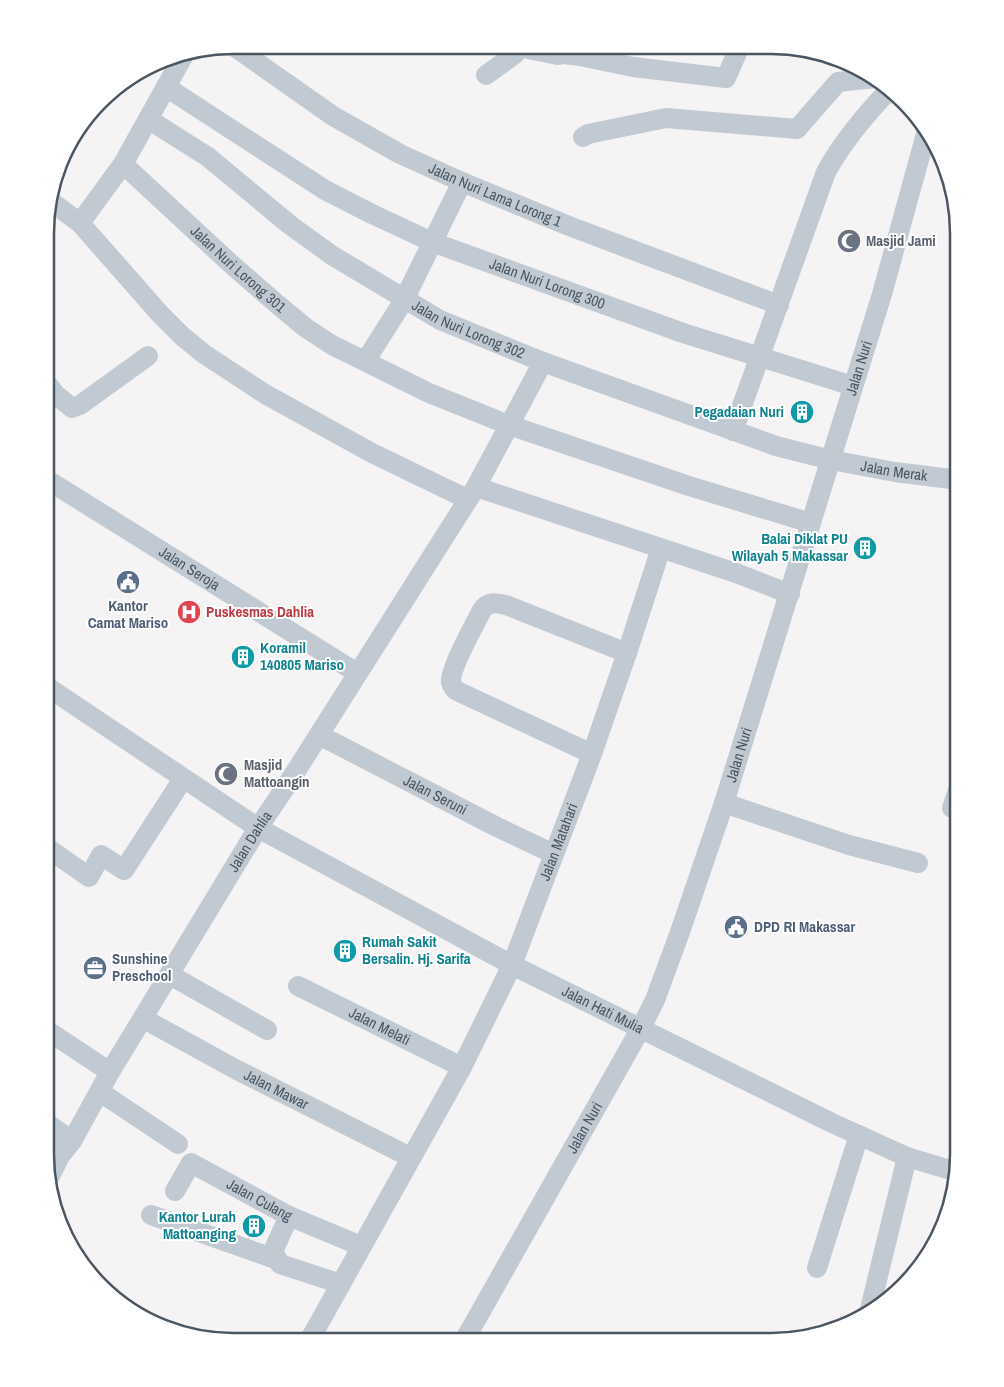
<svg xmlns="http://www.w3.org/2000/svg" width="1004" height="1387" font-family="'Archivo Narrow',sans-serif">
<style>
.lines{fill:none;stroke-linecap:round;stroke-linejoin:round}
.minor{stroke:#c1cad2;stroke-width:20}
.labels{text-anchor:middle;stroke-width:4;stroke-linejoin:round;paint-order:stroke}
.street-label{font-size:15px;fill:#4a5661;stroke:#fff}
.worship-label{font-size:15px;font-weight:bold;fill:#5b616d;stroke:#fff;text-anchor:start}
.culture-label{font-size:15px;font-weight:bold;fill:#0d838f;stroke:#fff;text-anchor:end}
.service-label{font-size:15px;font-weight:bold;fill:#4e5e75;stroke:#fff;text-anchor:start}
.health-label{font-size:15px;font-weight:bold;fill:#be3a42;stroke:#fff;text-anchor:start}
.rim{fill:none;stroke:#4a5661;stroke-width:2.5}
</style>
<rect width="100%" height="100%" fill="#f5f3f3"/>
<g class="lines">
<!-- minor -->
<g class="minor">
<path id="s1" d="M232 45 333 116 400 154 462 182 569 226 779 305"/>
<path d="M518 47 558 55 564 54 580 56 633 67 726 78 740 46"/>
<path d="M486 75 515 54 518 46"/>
<path id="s2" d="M166 87 325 190 372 214 432 242 683 333 853 386"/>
<path id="s3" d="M148 119 208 157 290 225 333 256 440 320 543 362 776 446 831 460 895 472 959 480"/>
<path d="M583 137 588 134 666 118 797 129 838 82 875 78"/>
<path id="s4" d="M123 164 231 264 277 304 306 328 332 345 429 393 509 425 689 486 811 523"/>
<path d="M49 200 80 223 160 314 182 336 204 354 265 394 372 453 467 499"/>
<path d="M80 223 123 164 185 53"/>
<path d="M366 360 404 300 462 182"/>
<path d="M46 382 55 394 72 408 80 405 148 356"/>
<path d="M733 431 826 172C843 141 865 115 890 89"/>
<path id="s5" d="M46 479 357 673"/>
<path d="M476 487 736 573 790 594"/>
<path id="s6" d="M46 686 258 828 512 965 832 1123 907 1157 957 1172"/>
<path id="s7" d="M319 735 497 827 554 854"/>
<path d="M592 754 457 691C454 689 452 686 451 682 450 668 475 624 482 610 488 601 496 603 506 605L627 653"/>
<path d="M724 803 849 845 918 863"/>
<path d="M952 808 959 787"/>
<path d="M46 847 89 877 101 855 124 870 183 779"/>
<path d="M170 975 267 1030"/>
<path id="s8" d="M298 986 462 1067"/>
<path id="s9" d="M144 1019 237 1070 410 1157"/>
<path d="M51 1033 110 1072"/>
<path d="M100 1092 178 1144"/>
<path d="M45 1122 72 1141"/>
<path d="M45 1145 60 1156"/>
<path id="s10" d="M50 1176 60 1156 72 1141 110 1072 258 828 289 782 476 487 543 362"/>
<path id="s11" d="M175 1191 191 1163 289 1216 361 1246"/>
<path d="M151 1215 278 1260"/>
<path d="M289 1216 274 1249 275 1255 280 1264 341 1284"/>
<path d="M817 1268 859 1135"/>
<path d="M869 1313 907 1157"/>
<path id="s12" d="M309 1341 462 1067 512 965 592 754 627 653 661 548"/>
<path id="s13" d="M464 1341 641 1028 655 1000 680 932 724 803 882 294 926 134"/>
</g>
</g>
<!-- icons -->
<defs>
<g id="mosque-disc" transform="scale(1.25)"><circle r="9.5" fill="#6b7280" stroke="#fff"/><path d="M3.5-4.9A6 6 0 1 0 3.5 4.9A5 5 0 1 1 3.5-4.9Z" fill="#fff"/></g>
<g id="building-disc" transform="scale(1.25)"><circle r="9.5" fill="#0f9aa8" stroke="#fff"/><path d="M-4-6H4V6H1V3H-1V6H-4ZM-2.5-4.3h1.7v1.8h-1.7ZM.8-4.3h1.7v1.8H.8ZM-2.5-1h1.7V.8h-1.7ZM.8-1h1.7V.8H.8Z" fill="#fff"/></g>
<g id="civic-disc" transform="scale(1.25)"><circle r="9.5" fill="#5c6f8a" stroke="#fff"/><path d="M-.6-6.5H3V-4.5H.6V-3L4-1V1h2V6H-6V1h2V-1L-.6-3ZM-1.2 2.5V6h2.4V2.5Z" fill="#fff"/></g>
<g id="hospital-disc" transform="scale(1.25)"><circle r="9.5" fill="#e0444e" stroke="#fff"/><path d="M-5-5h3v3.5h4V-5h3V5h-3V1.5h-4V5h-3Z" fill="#fff"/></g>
<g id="office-disc" transform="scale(1.25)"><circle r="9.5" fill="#5c6f8a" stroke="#fff"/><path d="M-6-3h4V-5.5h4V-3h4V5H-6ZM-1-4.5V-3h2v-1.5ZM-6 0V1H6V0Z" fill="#fff"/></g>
</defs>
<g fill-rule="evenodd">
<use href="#mosque-disc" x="849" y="241"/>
<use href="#building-disc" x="802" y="412"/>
<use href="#building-disc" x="865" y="548"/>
<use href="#civic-disc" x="128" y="582"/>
<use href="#hospital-disc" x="189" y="612"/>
<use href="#building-disc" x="243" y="657"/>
<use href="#mosque-disc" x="226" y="774"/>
<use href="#civic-disc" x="736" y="927"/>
<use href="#building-disc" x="345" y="951"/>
<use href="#office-disc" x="95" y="968"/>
<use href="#building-disc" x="254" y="1226"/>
</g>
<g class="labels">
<!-- street labels -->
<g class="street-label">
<text dy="5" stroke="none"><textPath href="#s1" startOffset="304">Jalan Nuri Lama Lorong 1</textPath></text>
<text dy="5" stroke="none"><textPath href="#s4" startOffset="156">Jalan Nuri Lorong 301</textPath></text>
<text dy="5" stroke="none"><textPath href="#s2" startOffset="431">Jalan Nuri Lorong 300</textPath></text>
<text dy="5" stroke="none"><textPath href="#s3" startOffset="385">Jalan Nuri Lorong 302</textPath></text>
<text dy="5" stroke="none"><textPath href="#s13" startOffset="1055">Jalan Nuri</textPath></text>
<text dy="5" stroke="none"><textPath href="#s3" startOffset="835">Jalan Merak</textPath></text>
<text dy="5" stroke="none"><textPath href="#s5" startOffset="169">Jalan Seroja</textPath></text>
<text dy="5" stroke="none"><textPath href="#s13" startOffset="650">Jalan Nuri</textPath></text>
<text dy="5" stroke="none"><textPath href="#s7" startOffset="131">Jalan Seruni</textPath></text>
<text dy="5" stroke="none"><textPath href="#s10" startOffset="390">Jalan Dahlia</textPath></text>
<text dy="5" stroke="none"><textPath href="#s12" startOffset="559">Jalan Matahari</textPath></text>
<text dy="5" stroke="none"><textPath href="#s6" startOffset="645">Jalan Hati Mulia</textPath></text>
<text dy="5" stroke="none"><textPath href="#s8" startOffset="91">Jalan Melati</textPath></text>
<text dy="5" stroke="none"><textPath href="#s9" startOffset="150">Jalan Mawar</textPath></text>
<text dy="5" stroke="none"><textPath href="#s13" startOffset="245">Jalan Nuri</textPath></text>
<text dy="5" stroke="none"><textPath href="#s11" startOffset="110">Jalan Culang</textPath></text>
</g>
<!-- worship labels -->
<g class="worship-label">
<text x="866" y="246">Masjid Jami</text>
<text x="244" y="770">Masjid<tspan x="244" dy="17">Mattoangin</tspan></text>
</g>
<!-- culture labels -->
<g class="culture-label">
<text x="784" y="417">Pegadaian Nuri</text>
<text x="848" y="544">Balai Diklat PU<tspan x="848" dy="17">Wilayah 5 Makassar</tspan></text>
<text x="260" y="653" text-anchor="start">Koramil<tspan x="260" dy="17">140805 Mariso</tspan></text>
<text x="362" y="947" text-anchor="start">Rumah Sakit<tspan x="362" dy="17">Bersalin. Hj. Sarifa</tspan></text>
<text x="236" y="1222">Kantor Lurah<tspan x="236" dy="17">Mattoanging</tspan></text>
</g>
<!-- service labels -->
<g class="service-label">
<text x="128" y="611" text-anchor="middle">Kantor<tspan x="128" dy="17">Camat Mariso</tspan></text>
<text x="754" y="932">DPD RI Makassar</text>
<text x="112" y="964">Sunshine<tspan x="112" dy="17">Preschool</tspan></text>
</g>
<!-- health labels -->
<g class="health-label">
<text x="206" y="617">Puskesmas Dahlia</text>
</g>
</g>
<!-- crop -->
<path d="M0 0H1004V1387H0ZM233 54H771A179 179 0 0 1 950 233V1154A179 179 0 0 1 771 1333H233A179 179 0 0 1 54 1154V233A179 179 0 0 1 233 54Z" fill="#fff" fill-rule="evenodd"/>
<path class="rim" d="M233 54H771A179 179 0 0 1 950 233V1154A179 179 0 0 1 771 1333H233A179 179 0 0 1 54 1154V233A179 179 0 0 1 233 54Z"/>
</svg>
